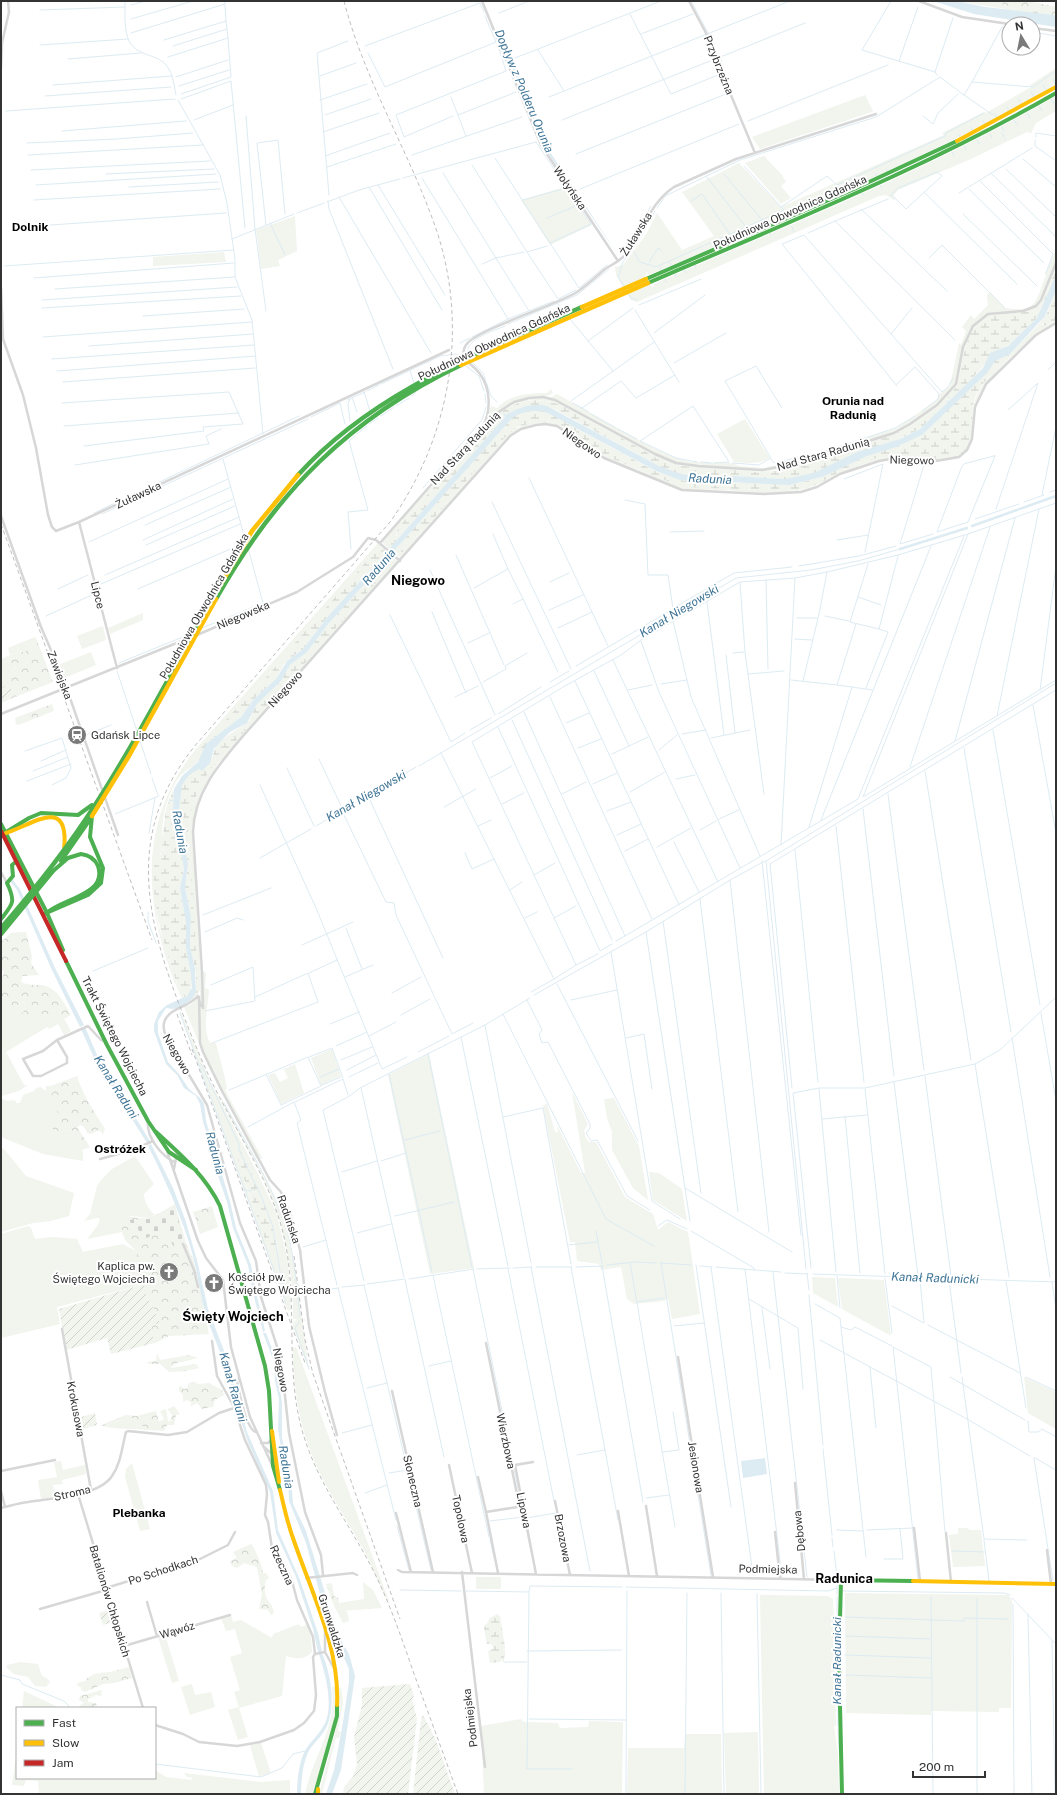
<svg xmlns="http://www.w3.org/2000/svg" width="1057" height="1795" font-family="'Public Sans',sans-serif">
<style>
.grass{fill:#f1f5ed;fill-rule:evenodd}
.forest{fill:url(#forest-crowns)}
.wetland{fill:url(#wetland-marsh)}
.cemetery{fill:url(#cemetery-stones)}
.garden{fill:url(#garden-furrows)}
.water{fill:#ddebf3}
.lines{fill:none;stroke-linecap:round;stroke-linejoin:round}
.stream{stroke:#ddebf3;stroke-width:1}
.canal{stroke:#ddebf3;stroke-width:2.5}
.street{stroke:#d7d7d7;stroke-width:2.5}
.fast{stroke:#4caf50;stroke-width:4}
.slow{stroke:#ffc107;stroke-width:4}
.jam{stroke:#c62828;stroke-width:4}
.rail{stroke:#bebebe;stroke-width:1;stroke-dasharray:4 3;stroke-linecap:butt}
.fast-bridge{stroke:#4caf50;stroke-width:4.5}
.slow-bridge{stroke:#ffc107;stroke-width:4.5}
.labels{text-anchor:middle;stroke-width:4;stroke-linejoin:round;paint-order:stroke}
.street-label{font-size:11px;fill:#333;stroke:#fff}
.poi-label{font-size:11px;fill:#333;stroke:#fff;text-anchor:start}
.water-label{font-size:12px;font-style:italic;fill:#3f7597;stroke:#fff}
.neighbourhood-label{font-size:12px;font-weight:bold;fill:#000;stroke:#fff}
.quarter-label{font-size:13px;font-weight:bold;fill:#000;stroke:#fff}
</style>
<defs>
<pattern id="forest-crowns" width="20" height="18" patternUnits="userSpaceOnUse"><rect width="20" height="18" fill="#f1f5ed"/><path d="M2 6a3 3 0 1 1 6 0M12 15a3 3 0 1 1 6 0" fill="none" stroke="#cfd2cc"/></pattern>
<pattern id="wetland-marsh" width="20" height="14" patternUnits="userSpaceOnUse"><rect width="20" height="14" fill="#f1f5ed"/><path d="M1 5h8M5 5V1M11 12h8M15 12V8" fill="none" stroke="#cfd2cc"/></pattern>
<pattern id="cemetery-stones" width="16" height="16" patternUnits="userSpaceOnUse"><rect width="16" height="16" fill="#f1f5ed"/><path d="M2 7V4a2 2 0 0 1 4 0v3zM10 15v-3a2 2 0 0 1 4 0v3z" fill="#cfd2cc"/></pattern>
<pattern id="garden-furrows" width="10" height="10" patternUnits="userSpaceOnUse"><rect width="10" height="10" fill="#f1f5ed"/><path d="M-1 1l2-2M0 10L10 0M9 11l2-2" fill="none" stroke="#cfd2cc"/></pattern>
</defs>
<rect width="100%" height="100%" fill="#fff"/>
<!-- grass -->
<path class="grass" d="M956 1H994L1018 11Z
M1056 68V84C927 161 786 215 649 275L647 272 645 276 650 286 654 287 653 285 663 280C795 222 931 169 1056 96V111L1036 123 1031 133 1027 132 971 159 898 190 893 196 896 199 894 200 886 195 879 196 637 302 631 300 616 275 615 267 623 265 634 251 647 233 657 213 682 250 714 236 682 192 739 163 781 207 944 135 942 133 984 112 986 113 1031 87 1030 85Z
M865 95 873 111 872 112 760 149 752 137Z
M764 156 782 175 786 182 781 186 791 198 781 204 745 163Z
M565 187 592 225 550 245 521 200Z
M295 216 297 251 278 260 280 266 261 269 256 230Z
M1056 250V268L1042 306 1038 313 1031 311 994 315 980 322 970 334 966 344 956 389 946 400 916 423 887 438 803 464 764 472 688 468 664 461 617 439 614 434C583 417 545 386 509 407 504 410 499 415 495 419 495 428 483 442 474 442L403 522 397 532 396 536H391L384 544 382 542 495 416 515 402 533 398H550L557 394 653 448 676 458 691 462 733 463 739 466 765 468 816 454 897 428 938 399 939 394 950 386 959 343 961 345 966 331 962 327 971 315 974 319 988 305 987 295 990 292 1005 308C1011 308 1016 310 1021 309 1039 309 1039 288 1046 276L1045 274Z
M224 252 226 262 153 266V257Z
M1056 321V323C1034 333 986 377 977 399 969 416 979 441 962 455 948 465 905 457 887 459 848 463 821 492 782 493 760 494 738 490 716 490 704 489 692 491 680 489 665 485 652 476 638 470 627 466 615 463 604 457 587 448 572 428 552 424 536 420 518 428 506 438L417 540 406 547 416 541 401 559 399 557 403 552 404 545 419 535 505 436C520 424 542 416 561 425L606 456 682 487 792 491 812 487 820 483 822 479 824 481C840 470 869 457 889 457 911 457 938 465 959 455 973 447 970 409 977 395 984 379 998 368 1011 356L1009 355 1038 325 1039 327 1042 323 1043 327Z
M551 389 553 393C542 401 524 398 511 403 500 408 492 418 484 426L491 406 497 408C508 395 529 393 547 393Z
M745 419 770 458C758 465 748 463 734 462L717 434Z
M378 543 382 547 372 555 284 655V657L288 660 284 664 276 666 254 691 250 700H244L201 752 203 753C196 767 191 766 181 775 169 788 158 824 164 843L162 845 160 856 163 853 164 844 165 855 154 866V888L158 924 181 998C145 914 134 825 196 749Z
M396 560 398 561 217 765 198 802 193 821 198 935 203 971 206 973 205 988 209 990C208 1007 202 1028 210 1043H216L226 1082 227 1088 225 1090 261 1156 257 1159 210 1070 184 1007 190 1005 200 996V990C197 996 195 1001 187 1003L197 993 191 860 184 837H188C189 811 196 790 211 769Z
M143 613V620L110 634 108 628Z
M103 626 106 640 82 649 77 636Z
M35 637 38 643 31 646 24 654 21 651 10 655 8 648Z
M91 652 96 665 64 678 58 665Z
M8 656 9 665 18 662 19 663 14 667V670L4 675 3 681H1V659Z
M1 1002 14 1014 17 1007 22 1002 25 1004 23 1013 22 1011 21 1019 35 1017 45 1019 54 1010H59L71 1031 64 1035 58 1024 49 1029 47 1027 6 1052 24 1085H28L19 1091 2 1096 1 1098 7 1101 15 1100 16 1103H20L23 1095 34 1091 36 1088 41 1087 44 1090H46V1086H51L54 1092 60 1123 53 1128V1132L72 1130 83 1152V1161L43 1154 1 1137Z
M180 1010 210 1081 258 1174 276 1212 288 1261 291 1309 288 1311 180 1013ZM244 1160 259 1188 258 1190 273 1225 278 1249C266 1226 238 1187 244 1160Z
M332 1049 341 1076 321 1085 311 1058Z
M429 1054 474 1268 430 1274 388 1075Z
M295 1064 304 1093 281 1104 268 1075 275 1073 280 1082 288 1078 284 1069Z
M572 1092 588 1124 584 1131 586 1138 589 1142H596L625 1197 653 1214 658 1230 668 1222 688 1232 700 1314 672 1319 668 1298 664 1301 634 1304 627 1299 621 1267 601 1270 599 1264 577 1261 575 1242H570L543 1106 547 1103 555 1132H558L557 1125 581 1173H585Z
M220 1095 271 1189 286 1227 295 1268 309 1370 293 1327V1323L297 1319H293C293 1258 282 1213 254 1160 245 1143 224 1110 220 1095Z
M614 1098 639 1146 648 1200 633 1188 612 1150V1132L607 1118 604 1099Z
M1 1148 4 1149 26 1176 74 1193 69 1216 51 1221 33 1223 1 1232Z
M135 1156 154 1184 144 1194C144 1202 149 1210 155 1215 142 1221 131 1213 121 1217L122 1232 87 1239 98 1225 100 1219 97 1218 84 1221 90 1214 97 1186 101 1180 112 1169Z
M649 1172 659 1173 682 1189 687 1221 653 1200Z
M214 1213 218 1227 200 1234 196 1220 200 1222 207 1219Z
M28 1226 31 1228 35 1239 53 1237 77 1239 83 1252 123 1244 136 1251 144 1284 57 1307 60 1324 1 1338V1234Z
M812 1277 835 1278 838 1307 813 1293Z
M840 1278 884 1280 891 1336 842 1309 838 1279Z
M296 1347 304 1369 390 1604C379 1588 373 1566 363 1549 351 1527 337 1506 325 1483 302 1441 293 1395 293 1348Z
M1024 1377 1056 1392V1429L1028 1413Z
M129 1418H134L138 1425 146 1427V1430C131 1428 117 1430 103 1426Z
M61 1461 63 1470 85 1465 86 1474 62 1480 63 1484 53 1485 55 1497 41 1499 38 1480 57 1477 54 1462Z
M132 1463 150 1529 140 1531 125 1477 126 1469Z
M958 1528H968L969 1530H981L985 1566 953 1567 949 1535 958 1534Z
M476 1577H501V1589H476Z
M363 1582 373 1590 382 1608 341 1611 339 1603 364 1599Z
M845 1593 1008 1595 1012 1600 1011 1708H999V1712L931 1711V1715L846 1713Z
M760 1595 827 1596 833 1599 836 1726H834L838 1754 839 1794H764Z
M231 1615 233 1622 241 1620 272 1638 273 1634 299 1624 301 1627 307 1625 311 1637 312 1652C305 1660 295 1659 286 1656L282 1696 239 1708 248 1737 238 1740 228 1710 239 1707 234 1692 240 1690 230 1657 242 1653 235 1629 226 1631 221 1618Z
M165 1634 179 1681 172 1683 158 1637Z
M20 1662 38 1664 42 1676 48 1679 50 1682 46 1687 35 1686 28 1677 14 1674 6 1667 7 1665Z
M192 1684 195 1695 211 1692 215 1707 190 1715 181 1687Z
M332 1687H337L335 1719 313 1793 305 1794C310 1768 324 1746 330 1721 333 1710 333 1699 332 1687Z
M339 1687 341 1688 343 1702 338 1731 341 1732 339 1738H336L322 1794H319L336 1728Z
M24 1691 60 1708H22Z
M521 1719 524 1722 558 1723 560 1728 588 1727 589 1721 623 1722 622 1794H484L481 1726Z
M758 1732 759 1794H726L724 1733Z
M685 1734H721L722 1794H627L628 1748H684Z
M261 1743 271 1773 259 1777 250 1745Z
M17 1749V1778H155V1770L166 1777 191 1780 193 1778 187 1777 184 1773 261 1782 290 1780V1794H39L38 1781 26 1780 24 1786 12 1785Z"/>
<!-- forest -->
<path class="forest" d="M994 1H1029L1056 7V14L1054 15 1018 11Z
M38 643 53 682 15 697 9 685 1 689V681H3C4 672 6 672 14 670L15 666 19 663 9 665 8 656 21 651 24 653 31 646Z
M52 704 54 711 18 725 16 724 15 718Z
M26 932 32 956 31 963 39 975 22 976 21 982C27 985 34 985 40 985 57 986 64 1003 71 1015L64 1019 59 1010H54L45 1020 35 1017 21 1019 18 1017 19 1011 23 1013 25 1004 22 1002 17 1007 15 1015 1 1002V983L4 972 2 970 1 972V942L11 933Z
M77 1076C83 1096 94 1111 105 1129L103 1134 99 1130 91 1134 87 1133 85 1128 81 1125 77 1127 90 1147 82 1150 72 1130 53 1132V1128L60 1122 57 1110 52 1108 50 1095 54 1092 51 1086Z
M175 1204 187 1246 194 1260 209 1334 169 1336 155 1343 150 1326 159 1319 144 1291 136 1251 125 1240 122 1232 120 1217C127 1214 132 1218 139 1218 152 1219 164 1211 175 1204Z
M212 1206 214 1213 207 1219 200 1222 196 1220 193 1212Z
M157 1353 160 1360 189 1355 198 1358 173 1364 171 1368 196 1364 199 1368 186 1371 169 1372 160 1364H149L147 1362 156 1361Z
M195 1382 198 1384 209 1383 222 1390 224 1395 215 1400 213 1407 202 1409 197 1403 191 1406V1402L187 1400 183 1402V1395L179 1391V1387L181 1386 184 1389 187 1388 189 1383Z
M174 1406 180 1414 176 1415 174 1425H167L164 1431 146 1430V1427L138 1425 134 1418H129L103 1426 101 1425 126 1415 137 1416 156 1411 159 1422 164 1419 160 1411 166 1409 168 1421 170 1422 172 1415 168 1409Z
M251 1544C255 1548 263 1568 263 1573H266L269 1578 266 1580C261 1602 273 1600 274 1613L271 1615 268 1610 259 1609 262 1595 257 1567 244 1563 237 1568 232 1566 230 1561 237 1558 233 1552Z
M332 1583 334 1596 338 1598 341 1610 347 1611 349 1621 343 1623 334 1606 326 1584Z
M129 1667 132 1678 114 1683 103 1684 85 1692 81 1690V1687L78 1686 77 1683 85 1681C93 1671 102 1674 114 1671 119 1670 124 1668 129 1667Z
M102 1690 101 1696 96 1695 88 1699V1702L96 1703 97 1708H79V1706L84 1703 79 1700 80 1696Z"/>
<!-- wetland -->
<path class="wetland" d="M1056 268V283L1044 311 1010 344 1001 349 986 363 968 383 920 429 895 441 857 452 829 468 796 480 733 476 696 479 668 471 556 410C537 402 518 405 503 420L389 549 384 544 391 536H397V531L403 522 474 442C490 441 492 419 502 412L505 415 502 411C544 384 577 414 614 434L617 439 618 436 655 457 681 466 758 472 775 471 803 464 893 435 916 423 946 400 948 401 947 399 957 386 966 344 970 334 980 322 994 315 1031 311 1038 313 1042 306Z
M1056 291V321L1042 327 1044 324 1042 323 1039 327 1038 325 1047 313Z
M1009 355 1011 356C998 368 984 379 976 395 968 413 979 443 959 455 942 465 908 457 889 457 869 457 840 470 824 481L822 479 820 483 808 488 788 491 682 487 606 456 561 425 548 421 532 423 517 427 501 441 419 535 404 545 403 552 399 557 393 552 516 413 542 409 553 412 579 430 655 471 685 481 794 484 822 477 862 455 891 448 922 435 954 402 975 384 998 356Z
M382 547 387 552 329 615 303 649 288 660 284 657V655L372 555Z
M391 555 396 560 211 769C196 790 189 811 188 837H184L191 860 198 989 197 995 190 1001 196 992V974L190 946 191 916 185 888 188 864 181 821 177 811 182 783 187 776 212 758 217 743 249 721 257 703 281 681 290 665 307 652 329 623Z
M284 664 276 679 254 699 241 717 213 739 206 754 198 751 244 700H250L254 691 276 666Z
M174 789 173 809 184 869 180 888 186 921V948L192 979 191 992 182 999C168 955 151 913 154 866L165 855 164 844 163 853 160 857C165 839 162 817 169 800 170 797 171 793 174 789Z
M241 1152 245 1162 248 1165 247 1166C250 1174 261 1182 258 1190L273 1225 278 1253 270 1254 239 1164 237 1154Z
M497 1614 500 1616 505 1647 504 1662 501 1660V1662L490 1663 488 1651 494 1648 491 1644H487L484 1628 490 1618Z"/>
<!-- cemetery -->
<path class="cemetery" d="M174 1205 186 1247 176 1250 165 1232 161 1230 147 1238 128 1220 150 1219Z"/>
<!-- garden -->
<path class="garden" d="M9 685 15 697 1 703V689Z
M144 1284V1291L159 1319V1323L150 1326 155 1343 111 1354 107 1338 66 1350 59 1309Z
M95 1413 97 1425 83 1429 81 1417Z
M111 1609 115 1621 103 1625 99 1613Z
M410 1684 414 1696 412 1699 417 1719 408 1794H343L344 1787 353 1777 357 1764 354 1737 362 1705V1688Z
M423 1715 435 1738 455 1794H413L421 1720Z"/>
<!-- water -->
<path class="water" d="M933 1H956L986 7 1054 15 1056 16V27L974 14Z
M509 60H512L546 146 620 258 546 150Z
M1056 275V291L1045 316 1010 354 995 361 987 373 922 435 896 447 867 456 822 477 789 485 730 482H694L680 480 656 471 548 413C538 409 521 411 512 418L393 552 389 549 505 417 502 411 506 415C518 408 533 402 547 406L659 466 678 473 696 477 733 476 785 479 814 473 857 452 900 439 920 429 948 402 946 400 949 401 983 368 990 353 1008 346 1037 318Z
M387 552 391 555 329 623 307 652 290 665 281 681 257 704 247 723 230 732 220 742 214 749 210 763 202 771 199 769 189 775 182 785 179 809 188 864 185 888 191 916 190 946 195 969 196 992 192 999 184 1005 173 1009 166 1008 158 1021V1033L168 1062 179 1074 189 1089 201 1099 204 1104 206 1121 230 1201 236 1228 251 1265 256 1292 265 1331 263 1332 253 1293 248 1265 233 1228 227 1202 216 1170 210 1143 203 1122 200 1104 196 1096 184 1088 177 1075 166 1064 154 1031V1024L159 1012 167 1005 187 996 192 988 191 975 186 948V922L180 888 184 869 173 809 174 789 182 776 198 762 206 744 241 717 254 699 276 679 287 661 303 649 329 615Z
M12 879 20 889 55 968 84 1025 80 1027 51 968 17 890 10 881Z
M85 1027 98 1057 150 1141 147 1143 95 1060 81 1029Z
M151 1144 173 1188 185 1219 197 1260 208 1309 228 1361 239 1404 236 1405C231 1372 216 1346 206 1315 200 1296 198 1275 193 1256 182 1217 166 1181 148 1146Z
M263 1333H266L277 1361 278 1377 282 1403V1438L291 1476 293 1504 306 1531 338 1635 349 1654 355 1676 341 1770 332 1794H326L334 1770 342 1728 349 1682V1669L328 1623 306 1543 289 1501 288 1476 282 1454 278 1429 279 1399 275 1381 274 1362Z
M240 1408 247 1432 273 1491 278 1530 300 1580 318 1633 322 1652H318L313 1629 296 1577 276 1533 270 1492 248 1442 237 1409Z
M765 1458 767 1474 743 1478 741 1461Z
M322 1653C331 1674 336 1705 327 1726 323 1735 316 1741 310 1749 303 1760 301 1781 301 1794H297C297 1780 299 1758 308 1746 314 1738 322 1731 326 1721 333 1700 325 1674 319 1654Z"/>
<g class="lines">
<!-- stream -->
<path class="stream" d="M125 1C125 13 124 31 129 41 137 57 157 53 167 66 173 74 174 86 176 95
M691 1 708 33 709 42 720 57 722 64
M891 1 862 50 935 72 937 75
M131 5 146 1
M40 10 125 7
M499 13 529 1
M630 14 671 94 718 75
M131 19 193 1
M1033 32 1056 36
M131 33 225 4V1
M641 34 693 14
M164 40 226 21 225 5
M40 45 128 39
M173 46 227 29 226 21
M365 46 480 3 484 12
M538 50 564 91
M368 53 385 87 496 42 485 16
M168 57 228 38 227 29
M515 58 661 1
M718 58 805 23
M68 59 141 53
M899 61 918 7
M935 72 953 18
M724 73 730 87
M320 76 356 63
M176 77 228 60
M1053 79 1056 85
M972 82 1002 27 1009 29
M53 85 172 76
M1043 85 1046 90
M179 86 229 70
M1031 92 1034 97
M181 94 231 77 228 38
M964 95 993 115
M45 96 171 87
M451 97 466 136
M549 97 790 1
M181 99 231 81 245 228
M1019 99 1022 104
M1051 99 1054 104
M178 100 220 175 227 203 235 259V277L252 320 263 434
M320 100 367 84
M1039 106 1042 111
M1007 107 1009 111
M6 111 175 99
M1027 113 1030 118
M995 114 997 118
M325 115 371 99
M458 115 516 92
M246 116 255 229 266 311
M453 116 404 137 396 115 506 71 498 46
M923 116 933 124 938 113 958 94
M194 120 233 105
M562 120 715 59
M1014 120 1017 125
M748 121 888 65
M983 121 985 124
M971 127 973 131
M1002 127 1004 131
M62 131 186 121
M323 132 379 113
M1002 133 1004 137
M958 134 960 137
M990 134 992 138
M1036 137V133L1056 136
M1005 139V140
M977 140 979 144
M1035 140V146L1056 161
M536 142 591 224 550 243 579 288 607 265
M27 143 117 139 193 133
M964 146 966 150
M952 152 954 156
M576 154 726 94
M28 155 203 145
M412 155 522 117
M325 156 390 133
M495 158 550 243
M1023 159 1056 187
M472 165 527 252
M327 167 396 144
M886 169 888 172
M1006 169 1056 217
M31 170 210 161
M443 173 529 311
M991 173 1056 237
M106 174 214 169
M724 174 762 220
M876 174 877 176
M707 177 745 226
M403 178 536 142
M422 178 508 319
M866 178 867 181
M979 180 1053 254 1046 273
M857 182 858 184
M36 185 216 174
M378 185 445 295
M880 185 882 187
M129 187 218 182
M369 187 442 310
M580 189 739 124
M969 189 1044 263
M924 192 1017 284
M862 193 863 195
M959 193 1032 148
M329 195 317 53 348 41
M890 196 898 188 937 172 942 176 906 209 892 195
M339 197 431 353
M819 198 820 201
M34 200 220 189
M523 200 566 188
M328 201 329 209 393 369
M691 201 702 194 729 233
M327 202 359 190 400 179
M806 204 807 207
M781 207 827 176 837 185 945 136 946 133 984 113
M657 208 665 196 740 160 876 117 940 77 964 95 972 82 1033 87 1056 71
M793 209 794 212
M861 209 947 291
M297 213 324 203
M963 214 1037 286
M780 215 781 218
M547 218 578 205
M835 221 888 199
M270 223 285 255
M266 225 257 143 278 140 285 214
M36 226 226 213
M792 227 794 232
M770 233 771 235
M808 233 835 221 955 340
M232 239 294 214
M631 243 651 206
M547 246 527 252 558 299 576 290
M632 249 640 262 656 267 784 210 744 166
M929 258 942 245 1005 308
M649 262 658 248 661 250
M670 263 671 265
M482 264 496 258 524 252
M695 265 696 268
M5 266 233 250
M660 267 661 270
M684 270 686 273
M675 274 676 277
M34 278 234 263
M665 279 666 282
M624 287 618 277 623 262 642 235 655 211
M55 289 235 277
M628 294 631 298 637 300
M42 300 237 287
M558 304 564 312
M639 305 701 279
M42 308 241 296
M635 310 679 382
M143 316 244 309
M570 319 613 371
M508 324 577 295 609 269
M654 333 705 295
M891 334 912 308
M43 337 252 322
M472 337 508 319 554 301
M588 341 633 308
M460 343 470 338
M89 346 253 334
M467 355C465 339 493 331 505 326
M52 359 254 345
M472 362 483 373 491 396 497 402
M674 363 726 333
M466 366 479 376 484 391
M1048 370 1056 362
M57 371 256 356
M410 371 414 383
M63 382 255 368
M381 384 440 356 456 354 461 358
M897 384 915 367 939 394 938 399 922 411
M897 386 782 244 804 235 942 392 948 387 953 378
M367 391 379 385
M364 392 370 411
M485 394 486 403
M412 396 416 392
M352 397 357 412
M347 400 365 392
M571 401 654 342
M62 403 229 392 243 424 203 427 204 431 84 446
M573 403 589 412
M396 406 409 398
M582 408 621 381 636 398 675 375
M591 414 616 428
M381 416 394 407
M311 417 340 403 345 424
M350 421 348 404 350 399
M369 424 378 418
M64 426 239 413
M618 429 637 439
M357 434 367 426
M862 439 895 428 915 416
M816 454 859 440
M995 456 968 522 937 532 962 466 964 464Z
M223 459 245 539
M771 459 774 463 812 454
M697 462 676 458 640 441 693 406 729 462 714 463
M701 462 711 463
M733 463 759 465 771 458 725 381 756 366 782 408
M75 465 209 444 206 436 221 429
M906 465H924L900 544 933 534
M529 478 592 612 558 628
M844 479 883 464 865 552
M423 488 482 420 486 407
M1050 492 1056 490
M1042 495 1056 427
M492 502 571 669
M1024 502 1044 495
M1056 503 968 534 863 797 1056 680
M996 509 1038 383 1008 410
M94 513 299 416
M102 514 308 419
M975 519 1019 504
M145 525 231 487
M670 532 704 531
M143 540 233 499
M837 540 868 535
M89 542 228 479
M146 545 235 506
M351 549 348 512 368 510 349 441 355 436
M456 555 504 665
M868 564 850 622 879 629
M799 566 859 556 896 546
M508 569 523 599
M430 570 495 715
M105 575 239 517
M766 580 768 669
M550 582 569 573
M740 583 745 652 764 794
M101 584 240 524
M474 588 508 569 493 534
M58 589 88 575
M138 589 235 547
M858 597 881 605
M707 602 724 735
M513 604 523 599 558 672
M677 606 734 573 792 567
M549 610 583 595
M432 612 466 693
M592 612 608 646
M390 615 451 742 465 733
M46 616 94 594
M825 616 849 621
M797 618H817
M673 621 691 697 760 856
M202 628 263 603 248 548
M795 639 812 640
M641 641 659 692 740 868
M468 643 489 633
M733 653 744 652
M726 655 735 733
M613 660 718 882
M119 663 190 634
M576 666 673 609 668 575H648L645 504 625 500
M117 671 137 731
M594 671 629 746
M748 674 784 671
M791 680 837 685
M575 681 679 905
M803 681 819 614 827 572
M483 682 506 669 505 666 527 653
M550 682 569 671
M661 684 687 680
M852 687 837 685 856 624
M866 688 888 632 879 629 898 556
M628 690 652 685
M1040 690 1056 566
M455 697 478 686
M550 697 652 919
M1033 705 1056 833
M524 712 625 936 616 941
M498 714 541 687
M997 716 1039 509
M512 720 612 940
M566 723 589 713
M498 727 600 951 612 944
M470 730 491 718
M993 730 1040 1005
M682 734 706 730
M86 735 111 725
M711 738 750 730
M140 741 151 774
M955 741 1015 518
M578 748 601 739
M964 748 1011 1032
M659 750 677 735
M25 751 62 738 71 768 66 778 52 785
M441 753 554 979 576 965
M612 754 648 737
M319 759 343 810
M41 761 66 750
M419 766 736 578 811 570 858 561 900 549
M910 767 990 527
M287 768 314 826
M33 771 68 757
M925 771 971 1060
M152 778 158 795
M490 778 512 766
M676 779 695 775
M27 781 71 764
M593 784 617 773
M260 785 316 908 382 1069 407 1057
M630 792 665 772
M562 794 586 782
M888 794 924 1070
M369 798 443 958
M169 800 174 801
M502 804 524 793
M444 807 476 789
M863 809 894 1076
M607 811 631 802
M343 813 386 902 394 903 396 915 452 1034 473 1023
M115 814 159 796
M719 819 739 810
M821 820 931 546
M316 826 416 767
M478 826 491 820
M836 826 864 1082
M809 827 852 687 872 690
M700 830 716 821
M149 833 155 798
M617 835 641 824
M674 842 699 892
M781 845 795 578
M657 847 691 828
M795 850 818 1082
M625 851 648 839
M465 853 472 869 494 859
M260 858 311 829
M762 861 801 1235
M534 875 555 863
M730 880 769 1232
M510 890 522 882
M700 899 738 1212
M148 912V921L156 943
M203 915 271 888
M525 918 537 912
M554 918 576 906
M663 921 701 1193
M346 928 362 969
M205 932 237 918 243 920
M646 932 690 1221
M625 936 858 799 964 536
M302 945 353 922
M611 952 652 1201 680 1219
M598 954 576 965 472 742 563 687 621 655 641 640 740 582 795 578 827 572 898 555 968 534
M93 971 148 948
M309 973 337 960
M345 977 373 965
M557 984 638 1141
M531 992 554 979
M392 993 421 977
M534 995 646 932 730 880 765 861
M527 1000 542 1030 539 1034 542 1043 548 1042 590 1124V1128L586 1133 591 1141 597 1140 627 1196 650 1210
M571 1000 617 990
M205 1011 255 1001 253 967 211 985
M180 1013 284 1298
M1041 1013 1056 1101
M503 1014 606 1219 654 1246
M401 1015 430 999
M330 1024 359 1012
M485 1025 531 1263
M369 1036 396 1022
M461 1037 508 1266
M626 1038 644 1034 652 1089
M1012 1038 1050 1277
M212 1043 318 1002 308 973 255 997
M336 1046 367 1032
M418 1052 449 1036
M428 1054 472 1267
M309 1057 332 1048 343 1078
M341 1060 372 1047
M201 1064 239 1144V1149L246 1165 248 1164
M975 1064 1009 1277
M347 1070 376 1055
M389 1074 432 1272
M925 1076 951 1276
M320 1077 339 1069
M349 1077 378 1063
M894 1082 918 1276
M322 1085 341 1077
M361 1088 404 1277
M792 1088 770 864 1056 690
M819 1089 836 1272
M865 1089 885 1274
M229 1090 308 1057 321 1086 281 1105 266 1074
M295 1102 343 1079 348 1095
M224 1103C248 1147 276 1190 289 1238 295 1264 297 1291 300 1317
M845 1116 860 1273
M503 1117 543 1108 571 1264
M822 1119 867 1115
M248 1127 294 1102 301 1120 297 1123 337 1285
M405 1140 440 1131
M260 1158 262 1157
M381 1161 406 1153
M246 1165 262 1198 273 1227 284 1296
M342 1172 377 1161
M685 1188 792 1252
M244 1189 249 1191 256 1189
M395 1216 454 1202
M658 1226 667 1220 687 1229
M596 1231 602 1263
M691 1231 754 1268V1270
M357 1233 391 1224
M569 1245 597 1242
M303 1247 326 1240
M630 1262 675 1527
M660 1263 691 1265
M661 1263 711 1575
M607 1265 635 1262 656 1263
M696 1265 731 1507
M602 1266 643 1502
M700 1266 712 1267
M531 1267 590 1571
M536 1267H572
M571 1267 618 1520
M576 1267 603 1266
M711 1267 753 1575
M716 1267 781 1272
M513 1268 532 1267
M811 1268 793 1093 819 1088H865L975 1064 1000 1050 1056 997
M473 1269 531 1552
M477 1269 510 1268
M508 1269 554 1501
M745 1269 782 1577
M806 1269 766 861 1056 683
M773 1272 807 1577
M785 1273 808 1274
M807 1273 809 1290
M813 1274 1056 1282
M433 1275 489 1537
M837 1276 840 1308
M885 1278 892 1333
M409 1279 474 1269
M405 1280 444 1457
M949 1280 961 1373
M364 1281 323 1110 348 1097 360 1088 485 1025 530 998
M1006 1281 1026 1408
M1052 1282 1056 1309
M367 1284 405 1279
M364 1285 431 1570
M342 1287 365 1285
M338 1288 396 1520
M307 1292 339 1288
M809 1295 823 1445
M285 1299V1304
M749 1299 798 1328 803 1389
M637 1302 664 1298
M815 1304 840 1318 841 1327 851 1330 855 1327 892 1346
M892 1306 924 1323 920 1280
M762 1308 770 1369
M304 1320H305
M300 1321 295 1328 309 1369
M928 1325 1020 1373
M674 1326 704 1323
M841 1327 866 1557
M820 1340 967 1419 1030 1456
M429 1366 451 1361
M870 1367 876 1428
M950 1377 1025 1420
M962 1377 984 1539 1027 1540
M1026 1377 1056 1391
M367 1388 387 1383
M1028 1421 1029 1432H1038L1042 1429 1056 1437
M342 1433 372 1425
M823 1449 832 1535
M662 1452 679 1450 673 1412
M577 1455 605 1450
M1034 1458 1053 1581
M1035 1458 1056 1470
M389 1473 408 1470
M365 1493 387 1485
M646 1498 669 1495
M527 1518 556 1513
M490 1521 523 1517
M397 1526 409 1570
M837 1530 863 1531
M867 1530 913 1528
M832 1538 833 1547
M490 1539 494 1558
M984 1540 989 1581
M834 1551 837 1576
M952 1551 985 1552
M884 1559H903L900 1529
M918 1579 893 1347 931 1367 945 1532
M837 1582V1594
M626 1587 828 1591 837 1588
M400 1590 461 1591
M466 1591 529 1592 530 1586 622 1587
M843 1591 1004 1593 1010 1595
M529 1592 527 1769H572
M721 1593 724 1794
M757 1594 761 1794
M837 1597 838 1695
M931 1597 933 1794
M1012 1598 1056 1644
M1013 1604 1014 1794
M1028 1614 1032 1794
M846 1617 964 1621V1618L1008 1619
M846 1636 930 1639
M1052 1641 1055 1794
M527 1651 621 1650
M845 1655 931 1658
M504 1662H527
M1 1675 20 1680 22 1684 64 1701 71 1708
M846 1675 931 1678
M529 1719 626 1720
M838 1726V1702
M838 1729 840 1765
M155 1764 261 1777 282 1768 293 1754 305 1751
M626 1794 627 1591
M685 1794 687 1593
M977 1794V1599"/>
<!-- canal -->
<path class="canal" d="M972 526 1056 496
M900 549 967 528"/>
<!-- street -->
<path class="street" d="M482 1 541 145 618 261
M689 1 706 33 708 43 722 67 723 76 755 153
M919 1 962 17 1009 24
M1033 28 1056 31
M1 68 2 43 9 12 8 1
M1 288 3 339 23 395 36 448 48 515 52 527 56 531 79 522 449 350
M483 426C491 411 491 389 480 374 474 365 457 358 466 345 475 330 557 305 577 292 587 285 596 277 605 269 611 265 618 262 623 257 643 235 648 204 674 187L736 159 876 114
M1 516 41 627 63 678 118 835
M79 522 117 668
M380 543 482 427 500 411 514 402 529 398 543 397 555 400 655 454 676 463 698 466 762 470 799 463 894 433 910 424 937 405 956 384 963 347 973 326 988 314 1023 311 1036 306 1041 300 1056 263
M197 635 297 592 353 557 368 538 376 540 400 561
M1 714 189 638
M1 872 7 883
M199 997 200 1043 203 1052 222 1091 270 1180 281 1192 290 1214 300 1250 309 1326 325 1392 337 1435
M201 1006 198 996C189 1006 182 1005 172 1012 155 1024 168 1041 176 1053L207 1105 240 1223 256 1261 261 1297 281 1359 289 1433 305 1512 321 1555 323 1575
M203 1008 202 972 193 832C194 793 219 764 243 736L510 436 521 429 536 425 545 424 557 426 604 458 682 490 764 494 801 492 817 487 840 474 879 461 890 459 936 461 959 457 967 450 972 439 975 407 986 384 1036 335 1056 323
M57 1040 43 1051 23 1059 33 1076H41L67 1063V1057L57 1040 88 1026 101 1040 104 1041
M148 1121C146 1137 161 1155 174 1162
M166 1148 198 1241 206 1258 223 1280 231 1347 250 1417 272 1465
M100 1159 133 1150 153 1141
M174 1169 177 1152
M183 1244 194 1270 198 1287
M62 1329 91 1490
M486 1343 519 1504 517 1507 486 1512 498 1573
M678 1357 713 1577
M239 1377 237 1381C239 1391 246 1430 256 1432
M392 1391 433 1572
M261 1443H268L271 1440
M263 1446 273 1455
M533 1462 515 1465 536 1574
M449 1465 472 1573
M1 1471 55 1460
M478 1477 486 1512
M795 1483 804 1579
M1 1491 5 1507
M78 1494 143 1708
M555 1501 570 1575
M646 1506 657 1576
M1 1508C10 1506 19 1503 28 1502 51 1498 98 1497 112 1476 121 1463 122 1447 126 1432L128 1431 168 1435 187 1432 219 1413 243 1405
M618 1511 629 1576
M396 1513 411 1572
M914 1528 920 1581
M775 1532 780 1578
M946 1533 951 1582
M1047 1550 1051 1584
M398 1570 402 1572 841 1580
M462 1572 485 1767
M306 1578 353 1573 357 1575
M106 1588 200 1559 228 1545 235 1532
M147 1602 157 1636
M40 1609 106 1590
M325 1630V1652L335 1670
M124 1646 230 1615
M315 1654 325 1652
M155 1725 183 1734 199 1742 237 1746 260 1742 294 1730 304 1723 314 1711 316 1695 313 1657 315 1654 313 1637 297 1600 292 1581 284 1564 272 1548 268 1522 265 1515 267 1494 266 1485 245 1440 234 1407 217 1376 212 1341"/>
<!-- fast -->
<path class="fast" d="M646 279 854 189 957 141
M648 283C786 223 926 168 1056 93
M1 824 47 913 63 950
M3 834 29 818 41 813 78 815 92 805
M61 861 91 818
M47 913C61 899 108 895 98 866 95 859 89 855 81 854L68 858 52 872
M44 914 88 895 101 883 103 868 90 837 92 816
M1 919C13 904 16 902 7 883L13 876 12 865 17 861
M66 961 107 1045 148 1121 169 1152 196 1170
M155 1131C180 1154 205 1175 220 1206L265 1366 269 1391 273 1466 280 1490
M315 1794 337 1716V1705
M842 1794 839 1660 841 1580 913 1581"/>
<!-- slow -->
<path class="slow" d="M957 141 1056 87
M6 833C32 825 70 794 64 850
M272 1431 279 1482
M280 1490C284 1506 287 1522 293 1538 311 1592 340 1647 337 1705
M913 1581 1056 1584
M318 1789V1794"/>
<!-- jam -->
<path class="jam" d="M1 831 66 961"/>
<!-- rail -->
<path class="rail" d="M344 1C364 79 407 148 434 223 470 323 452 435 390 522L199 741C125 828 144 914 182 1012 194 1042 206 1072 221 1100 242 1140 267 1179 280 1222 301 1290 283 1362 302 1430 317 1484 352 1527 376 1576 391 1607 402 1639 413 1671 428 1712 443 1753 458 1794
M1 524 152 940
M177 1014 192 1055
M192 1049 305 1363
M294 1256 305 1340 313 1374 400 1619"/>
<!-- fast-bridge -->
<path class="fast-bridge" d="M298 475C374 391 481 352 582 307
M216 599C276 492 350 418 461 365
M1 928C35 889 67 849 95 805 140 735 178 660 219 587
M1 934 52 872"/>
<!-- slow-bridge -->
<path class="slow-bridge" d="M582 307 646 279
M461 365 648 283
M219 587 252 531 298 475
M92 816 129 756 216 599"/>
</g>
<!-- icons -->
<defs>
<g id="station-disc" transform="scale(1)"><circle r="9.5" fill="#7a7a7a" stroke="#fff"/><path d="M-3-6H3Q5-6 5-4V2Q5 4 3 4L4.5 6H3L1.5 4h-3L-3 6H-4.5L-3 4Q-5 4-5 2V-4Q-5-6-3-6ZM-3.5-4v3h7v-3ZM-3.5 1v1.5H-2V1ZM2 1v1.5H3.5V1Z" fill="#fff"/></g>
<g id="church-disc" transform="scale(1)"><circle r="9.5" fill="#7a7a7a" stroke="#fff"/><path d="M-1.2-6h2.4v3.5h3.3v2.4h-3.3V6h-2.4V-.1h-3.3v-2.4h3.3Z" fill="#fff"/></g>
</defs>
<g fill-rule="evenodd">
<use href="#station-disc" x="77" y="735"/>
<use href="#church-disc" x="169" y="1272"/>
<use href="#church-disc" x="214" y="1283"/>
</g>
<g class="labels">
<!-- street labels -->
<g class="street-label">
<text transform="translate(719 65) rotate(68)" y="4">Przybrzeżna</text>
<text transform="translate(570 188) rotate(56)" y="4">Wołyńska</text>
<text transform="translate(790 212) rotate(-24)" y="4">Południowa Obwodnica Gdańska</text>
<text transform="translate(636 234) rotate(-58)" y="4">Żuławska</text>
<text transform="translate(494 342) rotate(-25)" y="4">Południowa Obwodnica Gdańska</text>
<text transform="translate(582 443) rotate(35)" y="4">Niegowo</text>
<text transform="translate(465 448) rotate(-47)" y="4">Nad Starą Radunią</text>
<text transform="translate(823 454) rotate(-16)" y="4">Nad Starą Radunią</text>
<text transform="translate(912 460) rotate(1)" y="4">Niegowo</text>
<text transform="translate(138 495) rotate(-25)" y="4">Żuławska</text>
<text transform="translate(98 595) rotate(76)" y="4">Lipce</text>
<text transform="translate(204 606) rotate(-60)" y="4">Południowa Obwodnica Gdańska</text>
<text transform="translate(243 615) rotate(-23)" y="4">Niegowska</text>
<text transform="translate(60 675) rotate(69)" y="4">Zawiejska</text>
<text transform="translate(285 689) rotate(-48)" y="4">Niegowo</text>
<text transform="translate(115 1036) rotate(63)" y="4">Trakt Świętego Wojciecha</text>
<text transform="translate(177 1054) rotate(60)" y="4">Niegowo</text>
<text transform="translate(289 1219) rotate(71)" y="4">Raduńska</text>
<text transform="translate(281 1370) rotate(79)" y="4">Niegowo</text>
<text transform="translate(76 1409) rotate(79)" y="4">Krokusowa</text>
<text transform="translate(506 1441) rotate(78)" y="4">Wierzbowa</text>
<text transform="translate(696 1467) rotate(81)" y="4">Jesionowa</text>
<text transform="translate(413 1481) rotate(77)" y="4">Słoneczna</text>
<text transform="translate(72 1493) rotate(-13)" y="4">Stroma</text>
<text transform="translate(524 1510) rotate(79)" y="4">Lipowa</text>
<text transform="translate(461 1519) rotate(78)" y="4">Topolowa</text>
<text transform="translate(799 1531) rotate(-96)" y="4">Dębowa</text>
<text transform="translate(563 1538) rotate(79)" y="4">Brzozowa</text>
<text transform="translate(282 1565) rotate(65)" y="4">Rzeczna</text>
<text transform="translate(768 1569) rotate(1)" y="4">Podmiejska</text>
<text transform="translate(163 1570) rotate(-18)" y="4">Po Schodkach</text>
<text transform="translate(110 1601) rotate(73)" y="4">Batalionów Chłopskich</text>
<text transform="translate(332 1626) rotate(72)" y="4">Grunwaldzka</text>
<text transform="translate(177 1630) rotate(-17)" y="4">Wąwóz</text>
<text transform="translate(470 1718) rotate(-97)" y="4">Podmiejska</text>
</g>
<!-- poi labels -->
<g class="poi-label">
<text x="91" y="739">Gdańsk Lipce</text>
<text x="155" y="1270" text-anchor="end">Kaplica pw.<tspan x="155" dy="13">Świętego Wojciecha</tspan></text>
<text x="228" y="1281">Kościół pw.<tspan x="228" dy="13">Świętego Wojciecha</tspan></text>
</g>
<!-- water labels -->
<g class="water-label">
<text transform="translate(524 91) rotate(67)" y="4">Dopływ z Polderu Orunia</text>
<text transform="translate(710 479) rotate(3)" y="4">Radunia</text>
<text transform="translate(379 567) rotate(-49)" y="4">Radunia</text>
<text transform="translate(679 611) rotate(-31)" y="4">Kanał Niegowski</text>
<text transform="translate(366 796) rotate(-30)" y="4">Kanał Niegowski</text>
<text transform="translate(180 832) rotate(80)" y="4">Radunia</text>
<text transform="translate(116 1087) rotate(58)" y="4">Kanał Raduni</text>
<text transform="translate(215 1153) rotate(75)" y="4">Radunia</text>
<text transform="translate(935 1278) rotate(2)" y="4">Kanał Radunicki</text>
<text transform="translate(233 1387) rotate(74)" y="4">Kanał Raduni</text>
<text transform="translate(286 1467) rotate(81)" y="4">Radunia</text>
<text transform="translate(837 1661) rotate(-90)" y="4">Kanał Radunicki</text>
</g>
<!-- neighbourhood labels -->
<g class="neighbourhood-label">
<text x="30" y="231">Dolnik</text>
<text x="853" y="405">Orunia nad<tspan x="853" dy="14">Radunią</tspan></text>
<text x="120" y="1153">Ostróżek</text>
<text x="139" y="1517">Plebanka</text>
</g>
<!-- quarter labels -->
<g class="quarter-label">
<text x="418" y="585">Niegowo</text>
<text x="233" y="1321">Święty Wojciech</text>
<text x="844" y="1583">Radunica</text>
</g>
</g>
<!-- border -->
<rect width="1057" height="1795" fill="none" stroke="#333333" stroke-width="4"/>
<!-- legend -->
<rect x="16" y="1707" width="140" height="72" fill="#ffffff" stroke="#adadad"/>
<rect x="24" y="1720" width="20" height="6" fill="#4caf50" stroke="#adadad"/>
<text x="52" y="1727" font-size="12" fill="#333333">Fast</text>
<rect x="24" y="1740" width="20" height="6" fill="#ffc107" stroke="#adadad"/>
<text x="52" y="1747" font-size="12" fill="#333333">Slow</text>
<rect x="24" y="1760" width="20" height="6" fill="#c62828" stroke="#adadad"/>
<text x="52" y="1767" font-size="12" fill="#333333">Jam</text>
<!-- north arrow -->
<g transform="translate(1021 36) rotate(350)"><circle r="19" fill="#ffffff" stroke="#adadad"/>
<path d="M0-3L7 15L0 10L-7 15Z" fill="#7a7a7a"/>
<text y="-6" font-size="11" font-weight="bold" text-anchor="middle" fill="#333333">N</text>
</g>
<!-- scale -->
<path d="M913 1771v6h72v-6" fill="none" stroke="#333333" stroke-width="2"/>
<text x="919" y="1771" font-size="12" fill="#333333" stroke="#ffffff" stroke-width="3" paint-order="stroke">200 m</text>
</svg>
